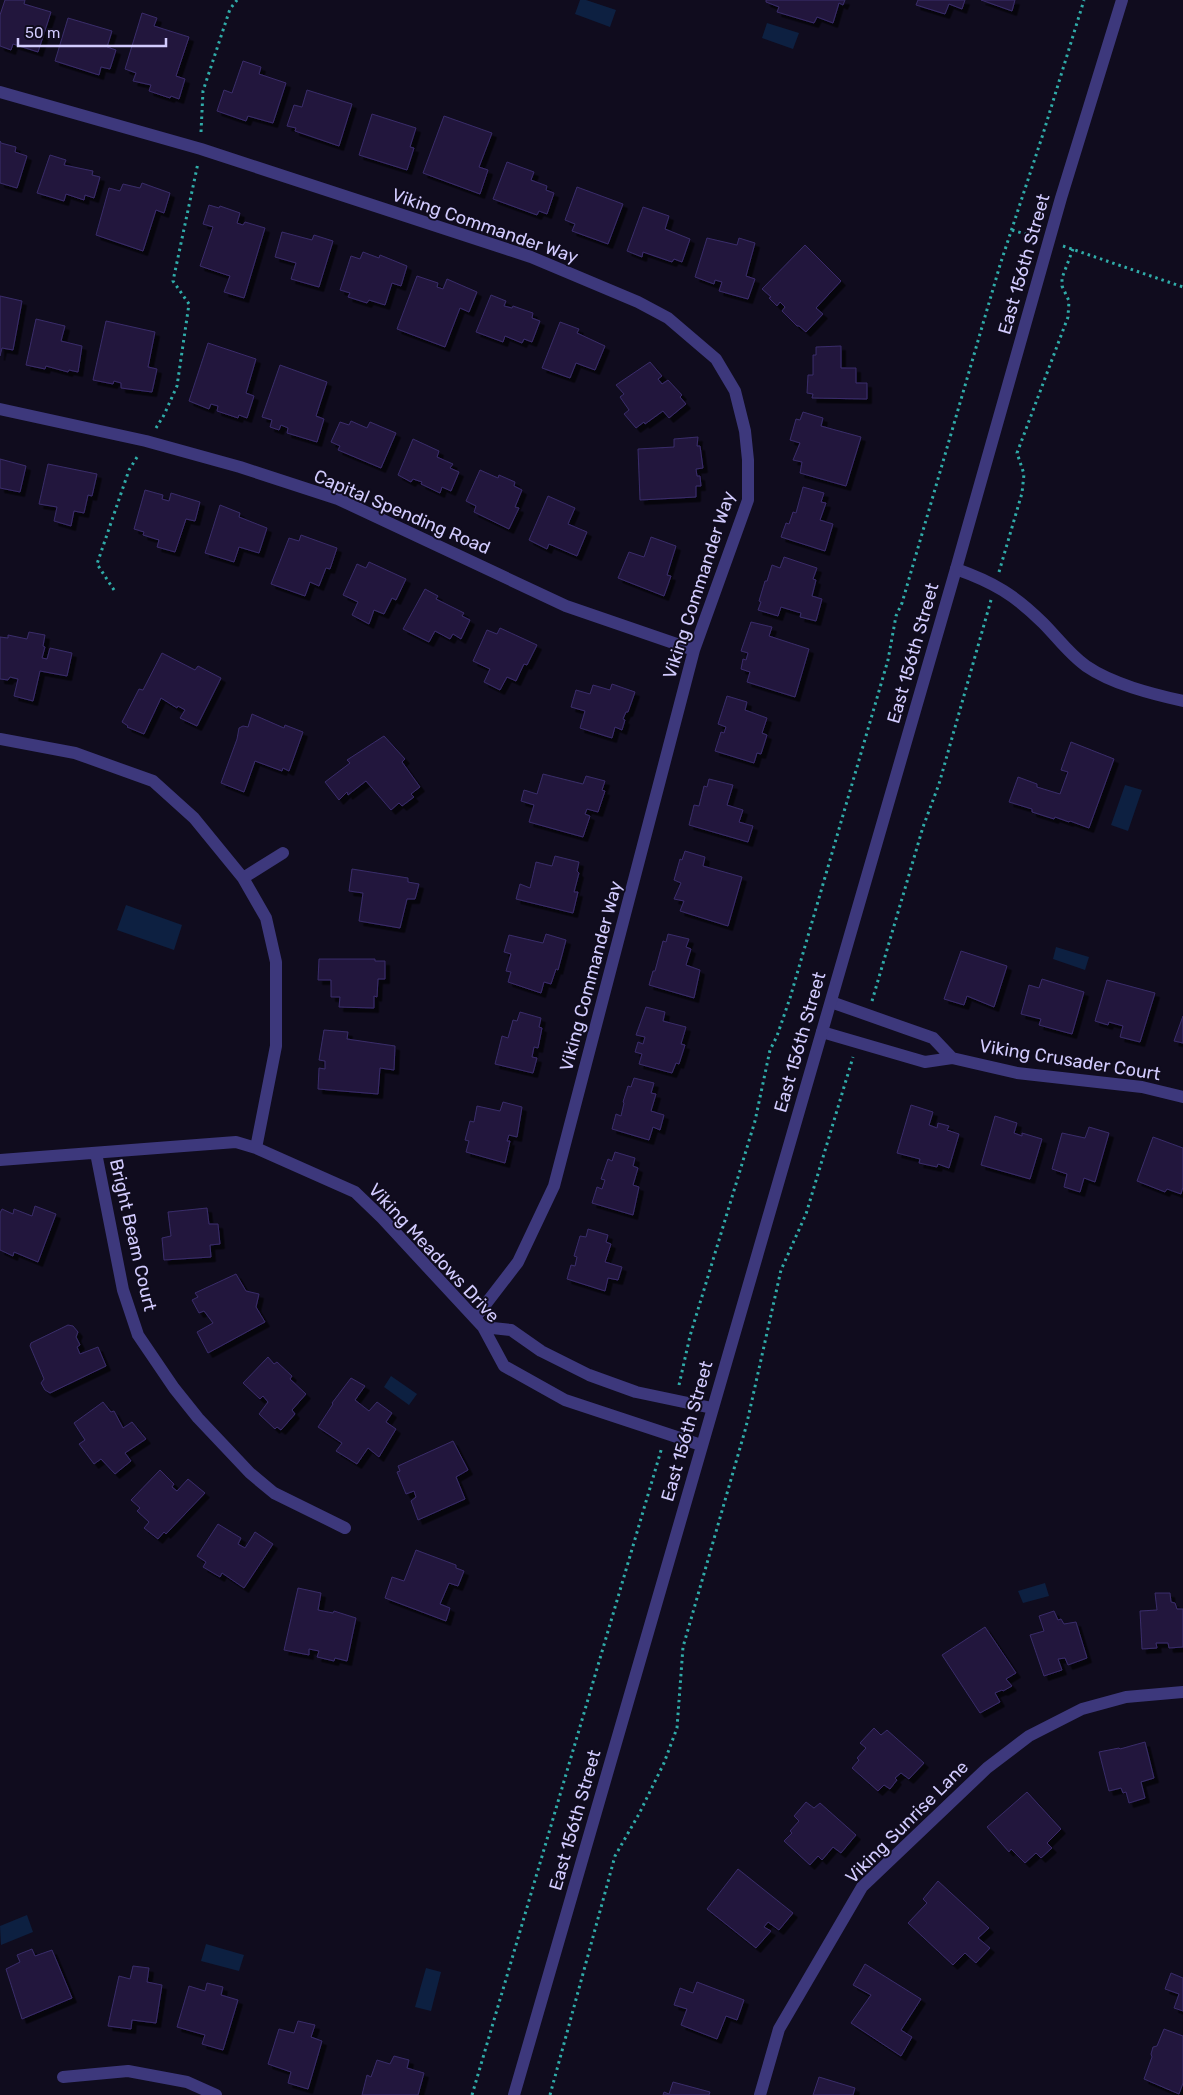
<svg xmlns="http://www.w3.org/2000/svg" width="1183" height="2095" font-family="Rubik,sans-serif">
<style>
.water{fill:#0d2041}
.building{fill:#22193e;stroke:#3a2c6a;filter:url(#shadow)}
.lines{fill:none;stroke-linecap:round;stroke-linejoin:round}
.path{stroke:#30aca9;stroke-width:3;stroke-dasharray:2.5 4;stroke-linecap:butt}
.minor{stroke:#3d387c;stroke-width:12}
.tertiary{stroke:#3d387c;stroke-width:12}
.labels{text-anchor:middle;stroke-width:4;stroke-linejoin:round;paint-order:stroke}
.street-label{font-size:18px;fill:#d2cbfe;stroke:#100c1e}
</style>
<defs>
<filter id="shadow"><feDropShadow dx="4.5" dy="4.5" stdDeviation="0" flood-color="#0009"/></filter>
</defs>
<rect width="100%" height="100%" fill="#100c1e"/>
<!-- water -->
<path class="water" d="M580 0H586L616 10 610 27 575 14Z
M767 23 799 33 793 49 762 38Z
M1125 785 1142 790 1128 831 1111 825Z
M126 905 182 925 174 950 117 930Z
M1056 947 1089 957 1085 970 1053 959Z
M391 1376 417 1394 409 1405 384 1387Z
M1045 1583 1049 1596 1023 1603 1018 1591Z
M27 1915 33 1932 1 1945 0 1926Z
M206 1944 244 1955 239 1971 201 1961Z
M426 1968 441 1972 431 2011 415 2007Z"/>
<!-- building -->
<path class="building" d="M5 0H25L24 4 51 12 38 52 13 44 11 50 0 46V15Z
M766 0H845L843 5 839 3 833 23 817 17 814 23 777 12 779 7 766 2Z
M918 0H965L962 9 949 4 945 14 916 5Z
M981 0H1015L1012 11Z
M142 13 157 18 154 26 189 37 176 76 185 79 179 99 171 96 170 98 149 91 151 85 133 81 136 73 125 69Z
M68 18 112 31 107 47 116 50 110 69 101 67 99 75 55 61Z
M243 61 261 67 259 74 286 83 273 123 248 116 246 121 217 111 224 90 232 93Z
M307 90 352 104 339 146 295 131 296 128 287 126 294 105 302 107Z
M372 114 416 128 410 147 414 148 407 170 359 155Z
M444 116 492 133 479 167 488 170 480 194 423 173Z
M0 141 1 143 16 147 15 152 27 156 17 188 0 183Z
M50 155 66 160 64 165 93 171 92 175 100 177 94 198 85 195 84 200 66 194 64 201 37 193Z
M507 162 534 172 531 180 547 186 546 190 554 193 547 214 539 211 537 215 493 199Z
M142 183 170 193 164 213 156 210 143 251 96 235 109 188 120 191 123 184 140 188Z
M577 187 623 204 608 244 572 231 575 224 565 220Z
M209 205 219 208 220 206 240 213 237 223 243 225 245 222 265 228 244 298 224 292 230 276 200 266 213 227 203 224Z
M643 207 669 216 665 229 690 239 682 262 674 259 672 262 643 252 642 257 627 251Z
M282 232 312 240 314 235 333 241 319 287 291 279 296 263 275 257Z
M707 238 737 245 739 238 755 243 746 276 755 279 748 299 719 291 722 282 715 280 714 284 695 277Z
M805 245 841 281 816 308 823 314 806 332 799 326H797L782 311 785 307 780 302 777 306 769 298 771 297 762 289Z
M363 252 379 258 380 255 407 266 401 286 392 283 385 305 369 300 367 303 348 297 350 293 340 290 351 256 360 259Z
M417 276 438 283 437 287 443 289 447 279 477 292 469 312 460 308 445 347 397 329Z
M491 295 506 301 504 306 512 308 513 306 533 313 532 318 540 321 532 342 524 339 522 343 505 336 503 342 476 332Z
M0 296 22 301 13 350 2 348 0 356Z
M36 319 65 326 61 341 82 346 78 372 69 370 68 372 46 366 45 369 26 365Z
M106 321 155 332 148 367 157 369 152 392 121 388V383L114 381 113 384 93 380Z
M560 322 579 329 577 333 605 346 595 370 576 363 570 378 542 368Z
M208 343 256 359 246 393 254 396 247 418 239 415 238 418 217 411 218 406 211 404 209 409 189 401Z
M841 346V368H856V383H867V399L812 398 813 394 807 393 808 375H813V355H816V347Z
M650 362 662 376 658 379 662 384 668 380 682 395 680 397 686 404 669 418 663 411 645 424 644 422 636 428 624 414 629 410 620 397 624 394 616 385Z
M280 365 327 382 316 416 324 419 317 442 287 433 288 428 281 425 279 430 270 427 272 420 262 417Z
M803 412 823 418 821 426 861 437 846 486 800 473 802 462 793 460 800 443 790 440 796 419 800 420Z
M351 421 367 428 370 422 396 433 381 468 338 450 340 446 331 442 340 422 349 425Z
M698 437 697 446H700L703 468 696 469 697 476H700L701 486H696V497L640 500 638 449 674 447V439Z
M413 439 439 451 437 457 453 464 450 468 459 472 451 491 442 487 440 493 421 484 422 482 413 479 411 482 398 475Z
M0 459 26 466 20 492 0 488Z
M48 464 97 474 92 496 88 495 84 513 74 511 71 526 54 521 57 507 39 504Z
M480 470 498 478 499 475 515 482 514 486 522 490 515 507 519 508 509 529 474 512 476 506 466 501Z
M803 487 824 493 821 502 826 503 820 520 833 524 825 551 781 537 786 523 789 524 793 512 796 513Z
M145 490 163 495 162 499 169 501 171 493 200 502 195 521 186 519 175 552 157 547 159 540 143 535 144 532 134 529Z
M548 496 575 508 568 524 587 532 577 556 549 544 547 549 529 540Z
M220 505 240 513 239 517 267 528 259 553 239 547 234 562 205 553Z
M301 535 337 548 330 569 326 568 319 586 310 582 305 596 271 584 289 538 299 541Z
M651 537 676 546 667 575 671 576 664 596 618 578 629 552 644 557Z
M784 557 817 568 813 579 816 580 812 596 822 599 816 621 800 617 801 613 781 607 778 616 758 610 761 602 759 601 765 581H767L772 565 780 568Z
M369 562 406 579 396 600 392 598 384 614 374 610 369 624 352 615 358 602 343 595 357 564 366 568Z
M425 589 438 596 436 599 464 613 462 616 470 620 461 639 453 634 450 639 435 631 429 642 403 629Z
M751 622 772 627 769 636 809 649 795 697 747 682 750 672 741 669 743 659 746 660 748 653 741 651Z
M500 628 537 645 527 665 524 664 516 681 507 677 500 690 484 682 490 669 473 661 487 630 497 634Z
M29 632 45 635 43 646 45 647 42 658 47 659 50 648 72 653 67 676 40 671 33 701 14 696 18 679 10 677 8 680 0 679V637L8 638V635L27 639Z
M162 653 195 670 198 666 221 678 197 726 180 718 185 710 178 706 177 708 161 698 144 734 127 727 128 726 122 722 139 689 143 690Z
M612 684 635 692 628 712H626L623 719 625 720 622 730 615 727 612 738 580 728 585 711 571 707 576 690 590 694 593 685 610 690Z
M727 696 747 702 745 710 767 718 762 733 767 735 761 754 757 753 754 763 715 751 721 732 724 733 726 727 718 724Z
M252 714 284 728 285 725 303 732 289 771 283 768 282 771 255 761 244 792 221 783 237 739 239 728 243 726 248 727Z
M384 736 405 759 402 762 420 787 411 794 414 797 402 806 399 803 391 810 366 781 348 795 347 792 339 800 325 782 350 763 347 760Z
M1071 742 1114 759 1089 828 1070 821 1069 822 1055 817 1054 819 1032 812V809L1009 802 1018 777 1037 784V787L1060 794 1068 772 1061 770Z
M543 774 583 784 586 776 605 781 602 790 605 791 598 812 587 809 585 814 590 816 583 837 529 822 534 805 521 801 524 790 537 794Z
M709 779 733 785 727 805 743 810 739 822 753 826 748 842 689 825 694 805 699 806 704 786 707 787Z
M685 851 705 857 703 866 742 877 728 926 680 911 684 901 674 899 681 883 674 880 680 859 682 860Z
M555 856 579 862 577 871 579 873 574 892H578L573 913 516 899 520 884 530 888 536 862 552 866Z
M352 869 408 878V882L419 884 415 899H407L400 928 359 921 363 893 349 891Z
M546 934 566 940 558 970 556 969 551 984 544 982 541 993 508 982 511 972 506 971 511 954 504 952 509 935 543 943Z
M668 934 689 939 686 947 691 949 686 965 700 970 694 998 649 985 653 971H655L663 941 666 942Z
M961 951 1007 966 994 1007 967 996 964 1005 944 999Z
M319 959H375V961H385V979H378L377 997 374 996V1008L339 1007 340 997H331V980H318Z
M1042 979 1084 992 1072 1034 1039 1025 1041 1019 1021 1014 1029 985 1039 988Z
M1107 980 1155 993 1140 1042 1120 1037 1123 1026 1109 1022 1108 1025 1095 1021Z
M646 1007 665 1012 663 1021 686 1027 681 1044 685 1045 679 1064 676 1063 672 1073 639 1064 642 1054 635 1052 638 1042 643 1044 645 1037 636 1035Z
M520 1012 541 1018 539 1027 542 1028 538 1048 534 1047 532 1057 537 1058 533 1073 495 1064 502 1036 508 1038 513 1020 517 1021Z
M1183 1016V1043L1174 1041Z
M324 1030 348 1032 347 1039 395 1046 394 1070 380 1068 378 1094 318 1089 319 1068 325 1069V1061L319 1060Z
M634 1078 654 1083 651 1093 656 1094 651 1111 664 1115 660 1130 653 1127 649 1140 612 1129 616 1114 621 1116 624 1103 623 1102 628 1086 631 1087Z
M503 1102 522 1107 517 1137 509 1135 507 1141H510L505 1163 466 1152 469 1141 465 1140 470 1121 474 1122 477 1106 500 1111Z
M911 1105 933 1112 929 1125 937 1128 938 1123 949 1126 947 1130 959 1134 949 1168 938 1164 937 1167 919 1163 920 1159 897 1153Z
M995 1116 1017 1123 1014 1133 1022 1136V1133L1042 1139 1030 1179 981 1165Z
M1089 1127 1109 1133 1095 1182 1084 1178 1080 1192 1064 1187 1067 1174 1052 1169 1062 1133 1085 1138Z
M1153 1137 1183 1148V1187L1181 1194 1167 1189 1165 1192 1137 1181Z
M615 1152 635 1158 633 1166 638 1168 633 1185 639 1187 633 1215 592 1203 597 1187 602 1189 605 1180 601 1179 608 1159 612 1161Z
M35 1206 56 1214 38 1262 14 1252 13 1256 0 1250V1213L2 1209 13 1214 14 1209 32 1216Z
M207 1208 209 1224H218L220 1244 210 1245 211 1257 164 1260 162 1238 171 1236 168 1212Z
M588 1229 608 1235 606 1242 611 1244 605 1262 622 1267 618 1280 608 1278 605 1291 567 1279 571 1265 575 1266 577 1257 574 1256 580 1236 586 1237Z
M236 1274 246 1291 259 1294 256 1307 265 1322 208 1353 197 1332 213 1323 204 1311 199 1313 192 1300 198 1297 195 1293Z
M68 1325 73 1326 78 1332 76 1337 80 1345 77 1347 80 1354 98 1347 106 1366 50 1393 45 1390 41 1383 44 1379 30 1346 31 1343Z
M268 1357 274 1364 277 1362 292 1376 290 1379 306 1394 292 1410 295 1414 281 1430 277 1427 275 1429 259 1414 268 1402 263 1396 260 1399 243 1383Z
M351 1378 365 1386 355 1400 369 1411 377 1402 392 1413 386 1422 396 1429 379 1457 368 1448 357 1464 336 1451 342 1443 318 1427 333 1404 332 1403Z
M103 1402 111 1412 114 1411 123 1428 132 1422 146 1439 125 1453 131 1461 115 1474 101 1459 94 1464 79 1444 85 1440 74 1423Z
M453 1441 468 1470 456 1477 465 1499 418 1520 411 1501 416 1497 414 1491 406 1494 397 1472 400 1471 398 1466Z
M160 1470 174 1484 172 1487 177 1491 188 1479 205 1493 166 1534 164 1532 158 1539 144 1528 149 1522 137 1511 140 1508 131 1500Z
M218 1524 241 1538 238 1544 245 1548 255 1532 273 1544 244 1588 222 1573 220 1577 203 1567 206 1562 197 1556Z
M416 1550 456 1565V1568L464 1571 458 1586 449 1583 440 1604 450 1608 446 1621 385 1598 392 1577 404 1581Z
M298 1588 321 1593 318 1610 333 1613 334 1611 356 1618 347 1661 335 1658 334 1661 317 1657 319 1651 309 1649V1655L284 1650Z
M1155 1593H1170L1171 1602 1175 1603 1177 1609H1183V1647L1169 1648 1168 1643H1156L1157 1648 1142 1649 1140 1611 1157 1610Z
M1054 1611 1058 1620 1061 1619 1064 1624 1076 1622 1087 1658 1068 1665 1065 1658 1058 1659 1062 1670 1044 1676 1030 1635 1044 1631 1039 1616Z
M985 1627 1016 1673 1006 1679 1012 1686 1003 1691 1002 1690 995 1693 1000 1702 980 1713 942 1655Z
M874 1728 881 1735 887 1730 924 1763 909 1779 901 1773 895 1778 897 1780 890 1789 884 1785 878 1791 852 1768 859 1760 857 1758 866 1748 860 1743Z
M1145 1742 1154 1778 1141 1782 1145 1798 1129 1803 1126 1792 1123 1793 1121 1788 1109 1791 1099 1752 1119 1748 1120 1749Z
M1027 1792 1061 1829 1047 1843 1052 1848 1041 1858 1036 1853 1025 1863 1011 1849 1009 1852 987 1827Z
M806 1802 814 1808 820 1803 856 1835 841 1853 833 1847 822 1860 818 1856 810 1865 784 1841 792 1833 790 1831 799 1821 794 1816Z
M738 1869 793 1913 779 1930 768 1922 764 1927 771 1931 756 1948 707 1909Z
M938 1881 989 1928 978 1938 990 1948 976 1963 965 1953 953 1965 908 1923 927 1903 923 1899Z
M32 1949 35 1956 52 1950 72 1998 22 2019 6 1969 20 1962 17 1955Z
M865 1964 921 1999 901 2030 912 2037 901 2056 851 2023 871 1995 853 1985Z
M133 1966 149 1968 147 1982 162 1985 156 2023 132 2020 131 2029 108 2026 119 1976 130 1979Z
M1171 1973 1183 1978V2011L1174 2008 1179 1994 1165 1989Z
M697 1982 744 2000 737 2020 726 2016 717 2039 681 2025 687 2009 674 2005 680 1988 693 1993Z
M207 1983 223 1987 221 1995 238 2000 223 2050 202 2044 205 2035 177 2027 189 1986 205 1991Z
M298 2021 315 2025 311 2037 322 2041 308 2089 288 2083 291 2072 268 2064 279 2029 294 2033Z
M1164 2029 1183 2036V2083L1179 2094 1144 2079 1152 2057 1151 2054 1153 2047 1157 2046Z
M394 2056 409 2060 407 2068 424 2073 418 2095H362L367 2075 371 2077 377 2060 390 2064Z
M819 2077 855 2088 853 2095H813Z
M673 2082 710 2092 709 2095H663L664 2092 669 2094Z"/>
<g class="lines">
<!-- path -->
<path class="path" d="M201 132 203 91 230 9 237 0
M1012 230 1035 237
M1063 246 1183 287
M156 428 164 415 177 386 189 304 173 281 198 163
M999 572 1022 493 1024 474 1017 453 1068 317 1069 301 1062 286V278L1073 249
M114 590 97 564 129 470 139 454
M872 1001 923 827 939 784 991 600
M679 1385 690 1336 755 1121 770 1050 777 1036 790 998 888 660 896 616 902 603 1000 265 1043 134 1084 0
M472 2095 662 1447
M550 2095 615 1856 639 1814 664 1763 677 1728 683 1647 746 1427 781 1270 806 1214 853 1057"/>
<!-- minor -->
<path class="minor" d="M0 92 201 149 531 257 638 302 668 318 716 359 735 391 745 431 748 460V500L694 650 554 1186 518 1262 475 1318
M0 409 146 441 240 467 338 499 566 606 694 650
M956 569C993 582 1015 595 1043 623 1057 637 1069 654 1086 666 1112 684 1152 694 1183 701
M0 739 75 753 153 781 194 818 243 878 266 918 276 962V1046L256 1148
M243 878 283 853
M831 1002 933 1038 952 1058
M822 1032 925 1062 952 1058 1017 1073 1142 1087 1183 1097
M96 1153 123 1290 138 1335 174 1388 198 1418 250 1473 274 1493 345 1528
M0 1160 236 1142 256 1148 355 1192 382 1218 483 1327 504 1366 565 1400 701 1445
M483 1327 511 1330 541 1351 589 1375 636 1392 712 1408
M63 2077 128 2071 187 2082 216 2095
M760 2095 779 2029 862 1887 987 1768 1029 1736 1082 1709 1126 1697 1183 1692"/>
<!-- tertiary -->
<path class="tertiary" d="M514 2095 956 569 1061 198 1122 0"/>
</g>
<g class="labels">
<!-- street labels -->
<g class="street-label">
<text transform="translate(485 226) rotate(19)" y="6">Viking Commander Way</text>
<text transform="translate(1024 264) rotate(-74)" y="6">East 156th Street</text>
<text transform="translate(402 512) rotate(23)" y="6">Capital Spending Road</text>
<text transform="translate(699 585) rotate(-72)" y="6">Viking Commander Way</text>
<text transform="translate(913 653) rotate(-74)" y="6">East 156th Street</text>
<text transform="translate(591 976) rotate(-75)" y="6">Viking Commander Way</text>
<text transform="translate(800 1042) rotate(-74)" y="6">East 156th Street</text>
<text transform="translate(1070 1060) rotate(9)" y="6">Viking Crusader Court</text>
<text transform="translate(133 1235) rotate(77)" y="6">Bright Beam Court</text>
<text transform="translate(434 1253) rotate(47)" y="6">Viking Meadows Drive</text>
<text transform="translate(687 1431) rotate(-74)" y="6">East 156th Street</text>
<text transform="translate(575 1820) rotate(-74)" y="6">East 156th Street</text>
<text transform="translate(907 1822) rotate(-45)" y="6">Viking Sunrise Lane</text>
</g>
</g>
<!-- scale -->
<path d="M18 38v8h148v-8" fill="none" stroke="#d2cbfe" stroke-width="2.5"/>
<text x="25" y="38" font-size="15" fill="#d2cbfe" stroke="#100c1e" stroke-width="4" paint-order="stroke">50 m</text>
</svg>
